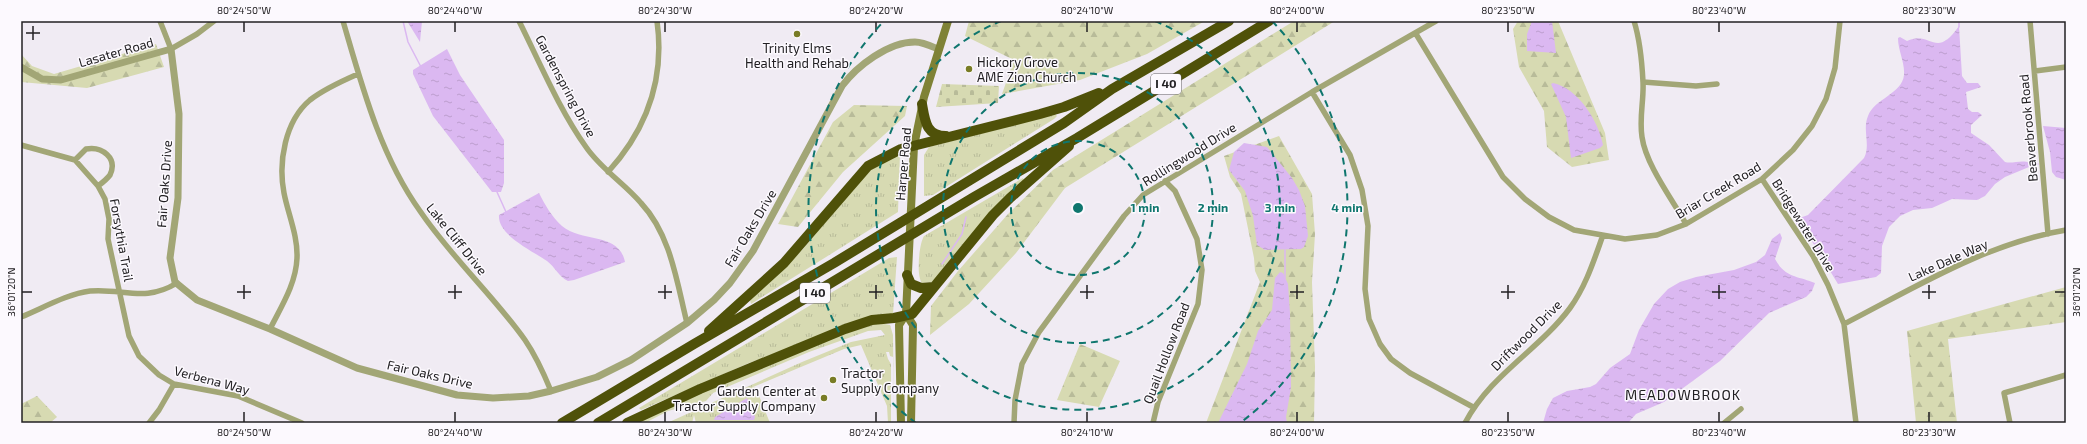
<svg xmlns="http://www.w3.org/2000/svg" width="2087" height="444" font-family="'Exo 2',sans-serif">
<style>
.grass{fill:url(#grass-tufts)}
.forest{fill:url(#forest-firs)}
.cemetery{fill:url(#cemetery-stones)}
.water{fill:url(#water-ripples)}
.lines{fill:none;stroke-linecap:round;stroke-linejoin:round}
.stream{stroke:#dbb8f1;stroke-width:1.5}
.minor{stroke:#a2a676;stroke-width:5.5}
.tertiary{stroke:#a2a676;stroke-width:7}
.secondary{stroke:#7f8236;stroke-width:8}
.motorway{stroke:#4f5109;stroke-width:10}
.ticks{fill:none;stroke:#222023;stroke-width:1.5}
.ring{fill:none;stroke:#0f766e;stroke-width:2;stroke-dasharray:7 5}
.poi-dot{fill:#797c25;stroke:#fcf9fe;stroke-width:1.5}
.labels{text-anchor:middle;stroke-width:3;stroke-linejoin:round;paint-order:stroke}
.shield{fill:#fcf9fe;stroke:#636165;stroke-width:1}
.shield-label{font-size:12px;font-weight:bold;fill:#222023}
.poi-label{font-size:13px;fill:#222023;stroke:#fcf9fe;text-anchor:start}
.street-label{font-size:13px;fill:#222023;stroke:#fcf9fe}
.neighbourhood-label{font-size:14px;letter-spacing:1px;fill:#222023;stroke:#fcf9fe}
.centre{fill:#0f766e;stroke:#fcf9fe;stroke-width:2}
.ring-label{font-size:12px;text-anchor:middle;font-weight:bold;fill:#0f766e;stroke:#fcf9fe;stroke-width:3;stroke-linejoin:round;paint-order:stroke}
.neatline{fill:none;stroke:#222023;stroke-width:1.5}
.ticks-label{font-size:10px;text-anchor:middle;fill:#222023}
</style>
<defs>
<pattern id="grass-tufts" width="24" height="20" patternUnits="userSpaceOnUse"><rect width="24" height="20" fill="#d7dab2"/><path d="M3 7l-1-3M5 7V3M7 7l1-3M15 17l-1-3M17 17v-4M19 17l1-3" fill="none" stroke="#b8bb99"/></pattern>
<pattern id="forest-firs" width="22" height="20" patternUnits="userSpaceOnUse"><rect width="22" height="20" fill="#d7dab2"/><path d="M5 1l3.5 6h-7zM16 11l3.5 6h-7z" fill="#b8bb99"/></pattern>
<pattern id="cemetery-stones" width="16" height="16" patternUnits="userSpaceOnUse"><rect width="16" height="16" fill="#d7dab2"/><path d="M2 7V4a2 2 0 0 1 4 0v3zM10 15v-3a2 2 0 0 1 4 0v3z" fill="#b8bb99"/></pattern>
<pattern id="water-ripples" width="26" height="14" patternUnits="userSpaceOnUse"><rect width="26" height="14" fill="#dbb8f1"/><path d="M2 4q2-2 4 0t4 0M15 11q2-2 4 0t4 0" fill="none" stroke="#bc9ece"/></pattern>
</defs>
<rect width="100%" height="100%" fill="#f0ebf3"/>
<!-- grass -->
<path class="grass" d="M1055 114 1057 116 1054 119 933 195 924 196V155L929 147Z
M900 153 898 212 751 304 750 300 803 249 858 183 875 166Z
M1023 178 1024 181 940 274 932 282 922 283C916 276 919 244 924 236Z
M897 257 893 314 811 340 749 363 641 410 639 408 889 258Z
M880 323 890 325 893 335 894 423 893 357 890 356 889 352H886L888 359 891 364V423H888L887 406 861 345 844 349 753 387 756 388 770 423H696L694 415 692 423H667L802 362 851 342 885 335 881 330 868 331 809 352 713 393 706 401 668 411 645 423H639L687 399 849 331Z"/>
<!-- forest -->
<path class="forest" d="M969 21H1205L1147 54 1080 80 1002 94 1014 60 965 36Z
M1294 21H1335L1065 188 1016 253 969 304 930 335 931 306 958 271 1008 214 1053 170Z
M1518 21H1558L1605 133 1609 160 1572 167 1547 147 1544 111 1519 67 1513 29Z
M156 44 164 67 87 88 21 82V54L32 66 54 74Z
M854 105 907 106 905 116 843 172 798 227 778 224 833 122Z
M1279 136 1312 194 1315 234 1312 282 1315 367 1314 423H1206L1260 282 1255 271 1254 258 1241 194 1230 177 1224 156Z
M2066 287V322L1948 339 1957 423H1916L1907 331Z
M1080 344 1120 361 1099 407 1057 400Z
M37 396 57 417 50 423H21V404Z"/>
<!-- cemetery -->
<path class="cemetery" d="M942 84 999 86 998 103 936 107Z"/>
<!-- water -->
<path class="water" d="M407 21H422L420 42Z
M1532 21H1552L1556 53 1527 51V34Z
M1959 26 1962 76 1967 83H1978L1981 87 1966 92 1968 109 1972 112H1978L1982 115 1971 125V133L1989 145 2005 162C2013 164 2022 159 2030 163L2029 167 2005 177 1995 184 1985 196 1977 200 1952 199 1932 208 1913 210 1900 216 1889 227 1882 246 1881 273 1876 277 1838 284 1805 230 1799 228 1794 220 1808 215 1864 158C1871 145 1862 130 1868 116 1874 99 1902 94 1904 75 1905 62 1898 51 1898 38L1900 37 1907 41C1931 29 1935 61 1959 26Z
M447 49 460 75 504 140V183L501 192H492L433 116 413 74V70Z
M1553 83C1578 88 1599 122 1603 145L1600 148 1571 158 1566 117 1551 84Z
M2043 126 2066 128V180L2056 177 2052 172 2050 152Z
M1244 143 1267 147 1292 178 1299 190 1305 206 1308 236 1304 247 1301 249 1265 250 1257 245 1253 216 1245 191 1229 170 1234 152Z
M539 193C545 205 552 217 562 226 583 243 619 232 625 262L574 280 568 281C559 277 555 267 547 261 533 251 497 235 499 215Z
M1780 233 1782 238 1775 259C1785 278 1799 276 1815 283L1812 291 1806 297 1769 313 1720 361 1664 402 1636 414 1628 423H1543L1547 409 1553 398 1567 391 1590 387 1596 384 1610 368 1630 354 1639 330 1654 304 1668 289 1680 282 1696 277 1734 270 1756 262 1765 255 1772 239Z
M1280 272 1283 273 1288 284 1290 313 1291 387 1286 417 1287 423H1218L1247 364 1258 331 1272 310 1275 278Z
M747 398 755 417 754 420H714L715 417Z"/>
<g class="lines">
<!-- stream -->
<path class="stream" d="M403 21 408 42 421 67
M1959 27V21
M2030 163 2038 164
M497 192 506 212
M1285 250V278
M942 264 962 234 966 217"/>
<!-- minor -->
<path class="minor" d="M160 21 171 49 197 34 214 21
M343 21C362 86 380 155 420 211 451 257 493 295 525 340 536 356 544 374 551 391
M519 21C540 63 559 109 586 147 601 169 624 183 641 203 671 235 677 283 687 323
M1634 21C1640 40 1642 62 1643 82 1644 100 1639 118 1642 137 1646 165 1672 199 1686 224
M2030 21 2048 234
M1416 34 1503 177 1525 199 1549 217 1574 230 1625 239 1657 235 1686 224 1762 179 1793 150 1812 126 1826 99 1835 68 1840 21
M2035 71 2066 67
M1643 82 1696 86 1717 84
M1312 92 1350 155 1362 190 1368 226 1365 289 1369 319 1380 344 1391 359 1410 373 1473 407
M21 145 75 160 98 186 105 199 109 219 108 239 129 336 139 356 159 375 174 384 238 396 302 423
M75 160 86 149C102 146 118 158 110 175 107 179 102 183 98 186
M608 172C647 129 665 79 657 21
M1762 179 1813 256 1828 285 1844 324 1856 423
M21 317C43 308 67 294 90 291 124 288 144 303 177 283
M1844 324C1914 288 1987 243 2066 230
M270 329C281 307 296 284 297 258 298 236 288 214 284 193 278 162 285 121 310 100 324 89 342 81 358 74
M149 423 159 410 174 384
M1014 423 1015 400 1022 364 1039 332 1124 216 1143 195 1312 92 1436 21
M1153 423 1158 402 1198 304 1202 270 1197 239 1175 191 1165 181
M1465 423C1491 374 1539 350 1570 308 1586 286 1594 260 1603 235
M1724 423 1741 409
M2010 423 2004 393 2066 375"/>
<!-- tertiary -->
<path class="tertiary" d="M21 67 42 79 61 80 171 49 179 114 178 198 170 258 175 282 197 300 270 329 357 368 457 395 493 398 529 396 551 391 597 377 631 360 687 323 714 300 730 283 753 251 842 86C857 66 888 42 915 42 923 42 931 46 938 49"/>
<!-- secondary -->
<path class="secondary" d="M906 314 913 325 911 423
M901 423 899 325 906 314 914 146 924 97 948 21"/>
<!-- motorway -->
<path class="motorway" d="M922 104C925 121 926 136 946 136
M907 275 911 284 921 288 933 287
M709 331 784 263 868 166 901 149 1040 114 1064 107 1099 93
M562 423 694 344 834 263 1064 123 1112 89 1229 21
M598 423 974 197 1077 138 1269 21
M627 423 700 389 845 329 872 320 894 318 912 314 993 215 1010 198 1069 146"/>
</g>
<!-- ticks -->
<path class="ticks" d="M244 22V32M455 22V32M665 22V32M876 22V32M1087 22V32M1297 22V32M1508 22V32M1719 22V32M1929 22V32M33 26V40M26 33H40M244 285V299M455 285V299M665 285V299M876 285V299M1087 285V299M1297 285V299M1508 285V299M1719 285V299M1929 285V299M22 292H32M237 292H251M448 292H462M658 292H672M869 292H883M1080 292H1094M1290 292H1304M1501 292H1515M1712 292H1726M1922 292H1936M2055 292H2065M244 412V422M455 412V422M665 412V422M876 412V422M1087 412V422M1297 412V422M1508 412V422M1719 412V422M1929 412V422"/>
<!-- distance rings -->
<g class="ring">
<circle cx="1078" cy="208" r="67"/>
<circle cx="1078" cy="208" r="135"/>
<path d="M1155 21A202 202 0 1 1 1001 21"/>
<path d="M916 423A269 269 0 0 1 884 21M1272 21A269 269 0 0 1 1240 423"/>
</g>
<!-- markers -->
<g class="poi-dot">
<circle cx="797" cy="34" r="4"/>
<circle cx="969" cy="69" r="4"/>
<circle cx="833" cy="380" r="4"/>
<circle cx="824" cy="398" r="4"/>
</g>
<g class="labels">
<!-- shield labels -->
<g class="shield">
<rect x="1151" y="74" width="30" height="20" rx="3"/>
<rect x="800" y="283" width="30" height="20" rx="3"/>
</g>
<g class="shield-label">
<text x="1166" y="88">I 40</text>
<text x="815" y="297">I 40</text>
</g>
<!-- poi labels -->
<g class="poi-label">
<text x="797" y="53" text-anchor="middle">Trinity Elms<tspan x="797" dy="15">Health and Rehab</tspan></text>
<text x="977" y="67">Hickory Grove<tspan x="977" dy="15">AME Zion Church</tspan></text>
<text x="841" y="378">Tractor<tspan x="841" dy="15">Supply Company</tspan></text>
<text x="816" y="396" text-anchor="end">Garden Center at<tspan x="816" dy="15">Tractor Supply Company</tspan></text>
</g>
<!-- street labels -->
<g class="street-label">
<text transform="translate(116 52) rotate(-16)" y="5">Lasater Road</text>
<text transform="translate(566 86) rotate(62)" y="5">Gardenspring Drive</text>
<text transform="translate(2028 128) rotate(-95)" y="5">Beaverbrook Road</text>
<text transform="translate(1189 154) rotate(-32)" y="5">Rollingwood Drive</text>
<text transform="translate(903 164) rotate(-85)" y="5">Harper Road</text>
<text transform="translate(164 184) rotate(-86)" y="5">Fair Oaks Drive</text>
<text transform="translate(1718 190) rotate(-31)" y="5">Briar Creek Road</text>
<text transform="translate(1804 225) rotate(58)" y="5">Bridgewater Drive</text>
<text transform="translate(750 228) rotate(-59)" y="5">Fair Oaks Drive</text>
<text transform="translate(457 239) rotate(51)" y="5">Lake Cliff Drive</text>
<text transform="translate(122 240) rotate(80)" y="5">Forsythia Trail</text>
<text transform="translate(1948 260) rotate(-24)" y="5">Lake Dale Way</text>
<text transform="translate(1526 335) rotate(-45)" y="5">Driftwood Drive</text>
<text transform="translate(1166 353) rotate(-69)" y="5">Quail Hollow Road</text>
<text transform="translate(430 374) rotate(13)" y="5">Fair Oaks Drive</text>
<text transform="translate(212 380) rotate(15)" y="5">Verbena Way</text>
</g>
<!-- neighbourhood labels -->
<g class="neighbourhood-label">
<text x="1683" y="400">MEADOWBROOK</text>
</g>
</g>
<circle cx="1078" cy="208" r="6" class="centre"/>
<g class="ring-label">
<text x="1145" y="212">1 min</text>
<text x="1213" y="212">2 min</text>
<text x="1280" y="212">3 min</text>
<text x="1347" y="212">4 min</text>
</g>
<!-- border -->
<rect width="2087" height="444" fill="none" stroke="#fcf9fe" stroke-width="44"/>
<rect x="22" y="22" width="2043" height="400" class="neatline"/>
<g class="ticks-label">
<text x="244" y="14">80°24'50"W</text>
<text x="455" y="14">80°24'40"W</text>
<text x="665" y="14">80°24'30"W</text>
<text x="876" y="14">80°24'20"W</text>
<text x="1087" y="14">80°24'10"W</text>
<text x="1297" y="14">80°24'00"W</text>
<text x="1508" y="14">80°23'50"W</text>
<text x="1719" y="14">80°23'40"W</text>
<text x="1929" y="14">80°23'30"W</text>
<text transform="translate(11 292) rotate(-90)" y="4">36°01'20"N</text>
<text transform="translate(2076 292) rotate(-90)" y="4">36°01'20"N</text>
<text x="244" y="436">80°24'50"W</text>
<text x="455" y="436">80°24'40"W</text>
<text x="665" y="436">80°24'30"W</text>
<text x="876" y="436">80°24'20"W</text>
<text x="1087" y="436">80°24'10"W</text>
<text x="1297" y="436">80°24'00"W</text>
<text x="1508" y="436">80°23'50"W</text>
<text x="1719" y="436">80°23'40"W</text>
<text x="1929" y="436">80°23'30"W</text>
</g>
</svg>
